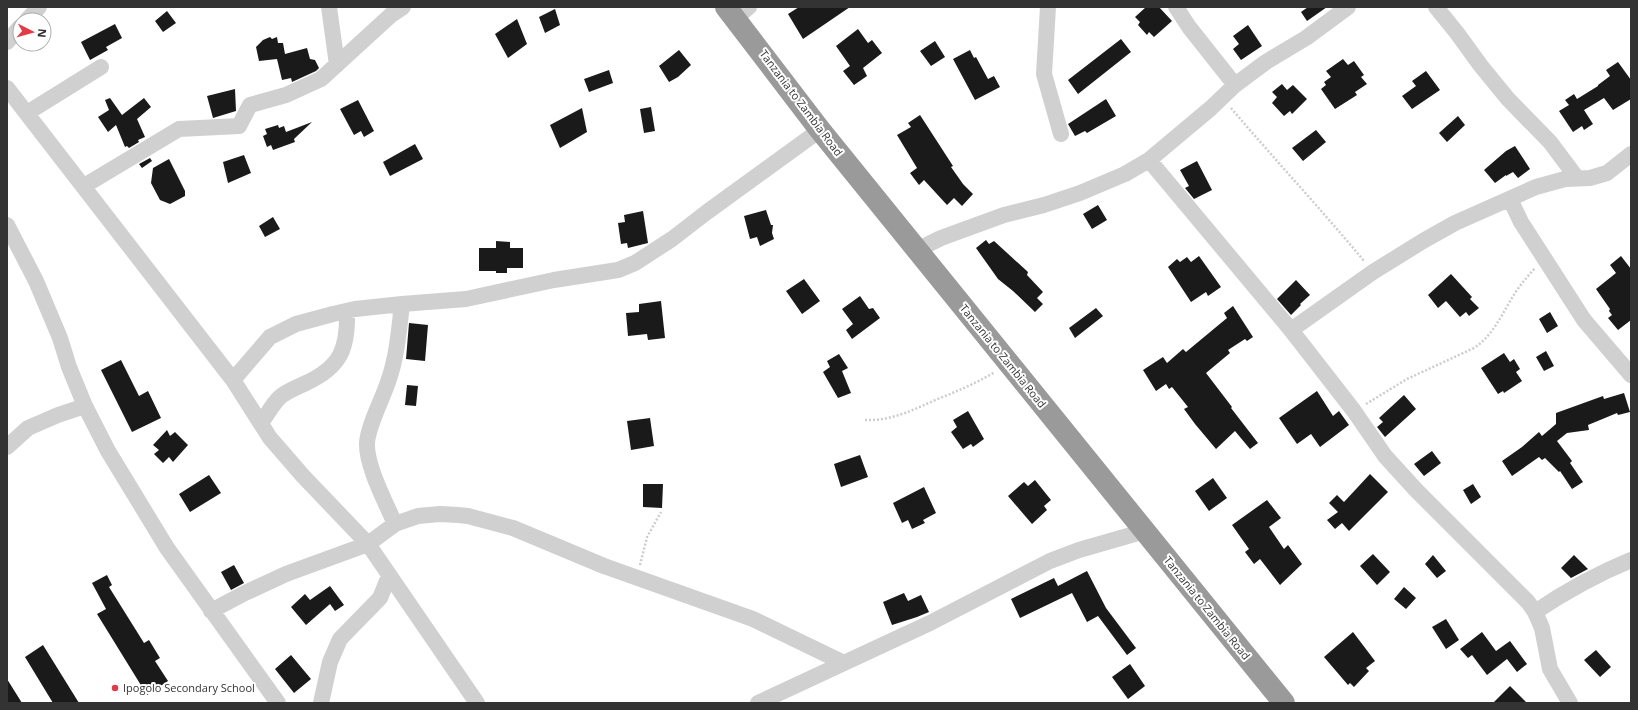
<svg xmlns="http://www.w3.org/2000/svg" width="1638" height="710" font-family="'Open Sans',sans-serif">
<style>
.building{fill:#1a1a1a}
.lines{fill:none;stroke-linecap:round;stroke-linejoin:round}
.path{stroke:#cdcdcd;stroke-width:2.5;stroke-dasharray:2 2;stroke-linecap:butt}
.minor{stroke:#d0d0d0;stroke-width:16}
.highway{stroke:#9a9a9a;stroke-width:22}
.poi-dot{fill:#e63946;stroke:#fff;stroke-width:1.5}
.labels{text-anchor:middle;stroke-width:4;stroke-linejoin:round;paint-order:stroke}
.street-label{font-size:11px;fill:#333;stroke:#fff}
.poi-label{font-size:11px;fill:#333;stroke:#fff;text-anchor:start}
</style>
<rect width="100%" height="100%" fill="#fff"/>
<!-- building -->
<path class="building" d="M799 7H850L803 39 788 14Z
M1146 7H1159L1172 21 1154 37 1149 32 1147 35 1138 25 1140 22 1135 17Z
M1308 7H1327L1307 21 1301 12Z
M555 9 560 25 545 33 539 17Z
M167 11 176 23 163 32 155 21Z
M517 19 527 44 508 58 495 34Z
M115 24 122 38 106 47 108 50 90 60 81 42Z
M1248 25 1262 46 1241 60 1233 49 1239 44 1233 36Z
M858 29 868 43 872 40 882 53 863 68 867 76 854 85 843 71 850 66 836 46Z
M270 37 272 39 277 37 278 43H283L285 54 307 48 310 59 315 60 319 68 316 71 292 82 291 78 282 80 277 59 259 61 256 47 263 40Z
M1121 39 1131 52 1078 94 1068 80Z
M935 41 945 57 931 66 920 51Z
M679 50 691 65 678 77 669 82 659 66Z
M970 50 974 58 976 57 988 79 994 76 1000 87 975 100 953 59Z
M1343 59 1348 65 1354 61 1364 75 1361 77 1367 84 1355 92 1357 95 1335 109 1321 89 1326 85 1324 82 1331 77 1326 71Z
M1618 62 1631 80V99L1613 110 1604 98 1584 110 1593 124 1584 130 1582 126 1573 132 1559 111 1569 105 1565 100 1574 94 1577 99 1598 86V85L1610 76 1606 70Z
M609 70 613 83 589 92 584 79Z
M1426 71 1440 90 1412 109 1402 96 1416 86 1412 81Z
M1282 84 1287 90 1293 85 1307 99 1292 114 1290 111 1284 116 1272 103 1277 97 1272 92Z
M235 89 236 111 213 118 207 96Z
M110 98 122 115 144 98 151 107 137 119 145 137 138 140 139 142 129 148 127 146 125 147 116 125 108 132 98 117 109 110 105 100Z
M1106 99 1116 116 1087 133 1085 131 1075 136 1068 124Z
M358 100 374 131 364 137 361 131 354 135 340 109Z
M651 107 655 131 644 133 640 109Z
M582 108 587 132 560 148 550 125Z
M920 115 953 166 951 167 963 184 973 194 962 206 954 198 947 205 924 180 919 185 910 173 917 168 897 135 911 127 908 123Z
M1458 116 1465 125 1447 142 1439 133Z
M312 122 294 139 295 142 273 150 271 145 267 147 263 136 267 134 265 129 278 125 279 128 284 126 286 132Z
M1316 130 1326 142 1303 161 1292 148Z
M415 144 423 159 390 176 383 162Z
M1515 146 1530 169 1518 178 1513 172 1506 176V175L1495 183 1484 170 1506 151Z
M244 155 251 173 228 183 223 162Z
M150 158 152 161 142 168 139 164Z
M169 159 185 191V196L170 204 160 200 151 183 153 168Z
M1197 161 1212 190 1194 199 1185 188 1189 186 1180 170Z
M1098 205 1107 220 1092 229 1083 214Z
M766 210 771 225H773L772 233 774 239 760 246 757 237 750 239 744 216Z
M643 211 648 243 628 248 627 243 621 244 618 223 625 222 624 215Z
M273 217 280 229 265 237 259 226Z
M986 240 989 244 994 241 1028 272 1027 275 1043 292 1037 298 1043 304 1035 312 1013 291 998 279 976 248Z
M496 241 510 242V248H523V268H507V273H496V271H479V248H496Z
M1199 256 1221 287 1208 296 1206 292 1191 302 1168 267 1177 259 1180 262 1187 257 1191 262Z
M1621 256 1631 269V320L1618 330 1608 318 1612 315 1609 311 1610 309 1596 289 1616 273 1610 265Z
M1451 274 1472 297 1470 299 1479 308 1469 316 1466 312 1460 317 1446 301 1438 308 1428 295Z
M804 279 820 301 802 314 786 291Z
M1296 280 1310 295 1300 304 1301 305 1291 315 1277 299Z
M860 296 869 309 873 308 880 318 852 339 846 330 853 324 842 309Z
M661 301 665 338 648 340 647 334 628 336 626 313 639 312V304Z
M1233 306 1253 337 1247 341 1245 339 1228 350 1230 353 1206 373 1232 407 1231 408 1258 443 1250 449 1235 431 1216 449 1195 424 1184 409 1188 407 1172 387 1169 389 1166 384 1156 391 1143 370 1163 357 1167 363 1183 349 1186 352 1227 318 1224 313Z
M1096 308 1103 316 1075 338 1069 328Z
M1550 312 1558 326 1547 333 1539 319Z
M409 323 428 325 425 361 406 359Z
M1546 351 1554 366 1544 371 1536 357Z
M1504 353 1510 362 1514 359 1520 369 1516 372 1522 381 1504 393 1503 391 1498 394 1481 368Z
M839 354 848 368 842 371 851 393 838 398 823 372 830 367 827 361Z
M121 360 139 396 148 391 161 418 132 432 101 370Z
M407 385 418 386 416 406 405 405Z
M1317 391 1333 416 1339 411 1349 425 1320 447 1311 434 1297 444 1279 418Z
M1624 393 1630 412 1618 415 1617 413 1588 425 1589 430 1567 433 1557 441 1572 461 1570 463 1583 482 1572 489 1560 471 1559 472 1545 458 1542 460 1539 457 1512 476 1502 461 1522 447 1539 432 1542 436 1556 424V413L1603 396 1604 399Z
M1404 395 1416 409 1385 437 1377 427 1383 422 1379 418Z
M968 411 984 439 973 447 971 444 963 449 951 432 957 427 953 420Z
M650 418 654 446 631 450 627 421Z
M167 430 170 436 175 432 188 445 173 462 169 457 163 463 154 454 159 450 153 445Z
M1432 451 1441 463 1424 476 1414 464Z
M860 455 868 477 841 487 834 464Z
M1370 474 1388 492 1349 531 1342 523 1335 529 1327 520 1338 512 1329 503 1337 495 1344 502Z
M209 475 221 493 190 512 179 494Z
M1213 478 1227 498 1209 511 1195 491Z
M1035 480 1051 500 1044 506 1047 510 1032 524 1008 496 1024 482 1028 486Z
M643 484H663L662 508 643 507Z
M1473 484 1481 497 1471 504 1463 490Z
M924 487 936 513 923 520 925 523 912 529 908 520 902 523 893 503Z
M1267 500 1281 518 1269 527 1284 549 1288 545 1302 564 1280 585 1260 559 1254 564 1245 552 1249 549 1232 525Z
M1373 554 1390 572 1377 585 1360 566Z
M1433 555 1446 571 1437 578 1425 564Z
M1574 555 1588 569 1571 578 1561 568Z
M234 565 244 583 231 590 221 572Z
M1087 571 1106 608 1136 648 1127 655 1098 616 1087 622 1072 593 1020 618 1011 599 1054 578 1058 586Z
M107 575 112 585 109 587 144 643 149 640 160 658 155 661 168 681 147 695 97 614 106 609 92 583Z
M330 586 344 605 335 611 330 604 306 625 291 607 305 594 310 600Z
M1404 587 1416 598 1406 609 1394 599Z
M904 593 908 601 921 595 929 612 917 617 892 625 883 602Z
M1446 619 1459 640 1446 649 1432 627Z
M1353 632 1375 661 1366 668 1369 671 1354 687 1350 683 1348 685 1324 657Z
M1482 632 1496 651 1510 641 1527 664 1517 672 1507 659 1487 675 1472 655 1468 658 1460 649Z
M43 645 79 703H53L25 657Z
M1596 650 1611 667 1600 677 1584 660Z
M291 655 311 679 294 693 275 669Z
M1130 664 1145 686 1128 699 1112 677Z
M7 679 22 703H7Z
M1510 686 1527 703H1493Z"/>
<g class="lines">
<!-- path -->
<path class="path" d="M1231 108C1275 160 1321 209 1364 261
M1366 404 1407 379 1474 348C1493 336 1503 312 1515 293 1521 284 1528 276 1535 268
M865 420C890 421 911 411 933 401 955 392 975 384 995 372
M640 565 647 537 661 512"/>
<!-- minor -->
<path class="minor" d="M329 7 337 65
M1048 7 1044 74 1061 134
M1176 7 1189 27 1235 85
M1436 7 1457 33 1481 66 1508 99 1550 142 1577 178
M736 18 749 7
M27 20 39 7
M7 42 20 27
M7 88 233 380 270 438 303 476 368 544 477 703
M27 113 101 67
M1149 160 1291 330 1354 411 1385 456 1416 490 1528 602 1535 612 1542 628 1550 669 1570 703
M84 186 179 129 239 126 250 105 286 95 321 79 391 15 403 7
M1510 199 1521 222 1584 320 1631 375
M7 225 36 281 60 338 69 367 85 406 108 451 167 548 278 703
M917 250 941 238 1004 215 1044 205 1080 193 1125 174 1149 160 1211 108 1235 85 1266 62 1306 38 1348 7
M1291 330 1373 272 1423 241 1455 223 1536 187 1565 179 1590 178 1607 173 1631 154
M233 380 270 337 296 324 333 314 355 309 402 304 466 299 554 280 618 270 635 263 672 239 707 212 820 130
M261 423C267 415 272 405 279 398 286 391 298 387 306 383 341 367 348 348 347 311
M7 447 28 428 58 415 85 406
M395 524C386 503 366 466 367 443 368 426 382 400 388 382 397 357 399 330 402 304
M211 611 245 593 286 574 368 544 395 524 418 516 440 514 458 515 468 516 513 528 604 566 753 619 844 663
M1535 612C1566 591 1597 574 1631 560
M321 703 330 662 340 639 380 598 389 576
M758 703 930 623 1050 561 1079 550 1145 531"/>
<!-- highway -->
<path class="highway" d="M726 7 820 130 1284 703"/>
</g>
<!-- markers -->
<circle class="poi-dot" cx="115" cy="688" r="4"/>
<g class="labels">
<!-- street labels -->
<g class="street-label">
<text transform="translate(801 103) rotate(53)" y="4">Tanzania to Zambia Road</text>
<text transform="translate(1003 356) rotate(51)" y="4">Tanzania to Zambia Road</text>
<text transform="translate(1207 608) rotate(51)" y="4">Tanzania to Zambia Road</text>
</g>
<!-- poi labels -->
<g class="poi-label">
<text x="123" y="692">Ipogolo Secondary School</text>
</g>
</g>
<!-- border -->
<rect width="1638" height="710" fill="none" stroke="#333333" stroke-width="16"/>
<!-- north arrow -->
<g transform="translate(32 32) rotate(96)"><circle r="19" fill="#ffffff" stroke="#adadad"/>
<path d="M0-3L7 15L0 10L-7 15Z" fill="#e63946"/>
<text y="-6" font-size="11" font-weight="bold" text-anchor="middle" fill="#333333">N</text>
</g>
</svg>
